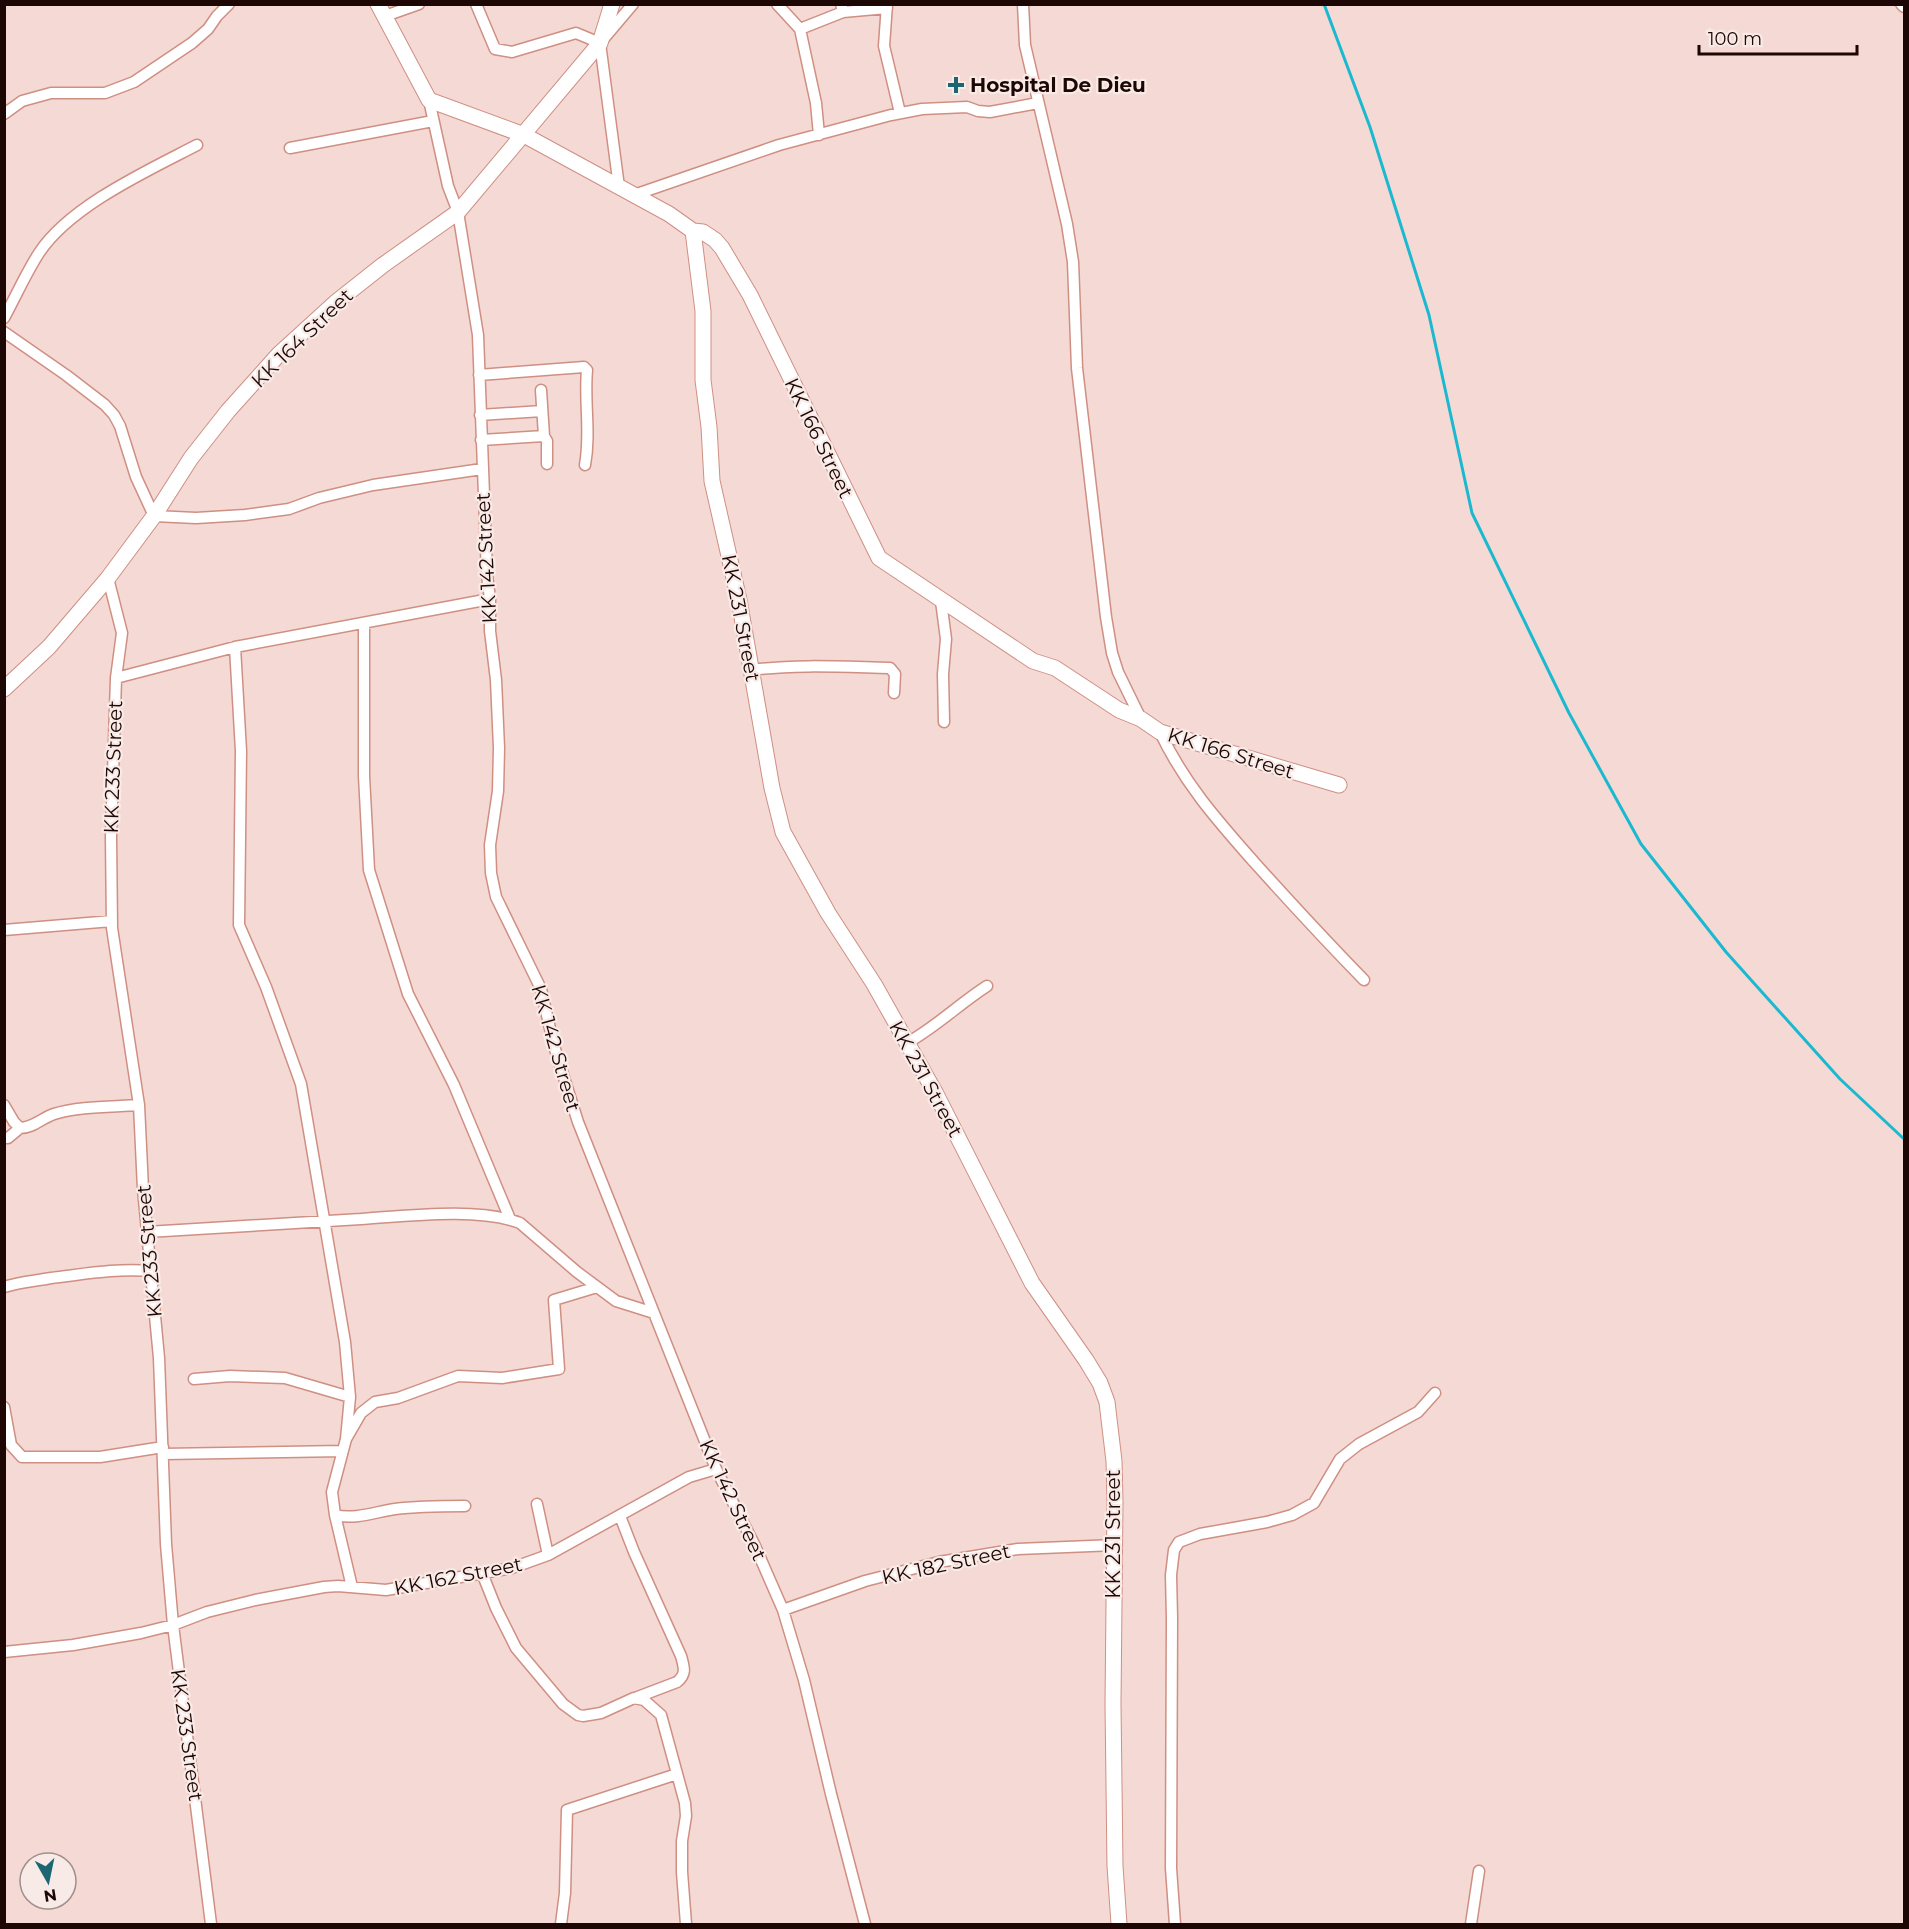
<svg xmlns="http://www.w3.org/2000/svg" width="1909" height="1929" font-family="Montserrat,sans-serif">
<style>
.lines{fill:none;stroke-linecap:round;stroke-linejoin:round}
.stream{stroke:#1ab9d0;stroke-width:3}
.street-casing{stroke:#cf8f83;stroke-width:13}
.secondary-casing{stroke:#cf8f83;stroke-width:17}
.street{stroke:#fff;stroke-width:10}
.secondary{stroke:#fff;stroke-width:15}
.poi-dot{fill:#1c6672;stroke:#f8eae7;stroke-width:2}
.labels{text-anchor:middle;stroke-width:4.5;stroke-linejoin:round;paint-order:stroke}
.poi-label{font-size:20px;font-weight:bold;fill:#1d0704;stroke:#f8eae7;text-anchor:start}
.street-label{font-size:20px;fill:#1d0704;stroke:#f8eae7}
</style>
<rect width="100%" height="100%" fill="#f5d9d4"/>
<g class="lines">
<!-- stream -->
<path class="stream" d="M1324 4 1370 127 1429 315 1472 513 1569 713 1641 844 1726 952 1840 1079 1904 1139"/>
<!-- street casing -->
<g class="street-casing">
<path id="street" d="M476 4 495 49 512 52 576 33 600 43
M777 4 800 29 816 103 819 135
M887 4 884 46 900 113
M1023 4 1025 45 1067 224 1073 262 1077 368 1106 617 1112 653 1118 672 1141 719
M1901 4 1904 7
M843 12 887 8
M385 16 419 4
M800 29 843 12 841 4
M429 100 448 186 458 212 478 335 487 575 490 599V631L496 680 499 748 498 791 490 845 491 873 496 897 541 989 554 1046 578 1122 716 1469 755 1546 783 1610 804 1680 831 1794 865 1924
M4 114 22 101 51 93H105L134 82 192 43 208 29 217 16 229 4
M290 148 433 121
M619 187 600 43 633 4
M634 195 779 145 891 115 922 109 967 107 978 111 990 112 1038 103
M4 318C16 296 26 273 39 253 70 206 147 171 197 145
M4 332 66 375 105 405 114 415 120 426 136 477 154 516 196 518 245 515 289 509 319 498 373 485 482 469
M479 375 584 367 587 370C584 403 591 432 585 465
M541 390 544 436
M480 415 542 411
M481 440 544 436 547 441V464
M108 578 122 633 116 678 111 837 112 928 139 1105 143 1189 159 1358 166 1544 173 1625 211 1924
M941 601 946 639 943 674 944 722
M364 623V776L369 870 408 994 454 1085 510 1219
M235 647 241 751 239 925 266 987 301 1084 345 1342 350 1397 346 1439
M751 670C797 664 844 667 890 668L895 674 894 693
M116 678 235 647 490 599
M1160 732C1184 783 1217 820 1254 862 1290 902 1326 941 1364 980
M4 930 112 921
M907 1043C936 1027 959 1004 987 986
M4 1105 14 1122 20 1128C33 1128 42 1118 54 1114 79 1106 113 1107 139 1105
M4 1138H8L20 1128
M147 1232C219 1227 290 1223 361 1219 407 1216 478 1207 520 1223L577 1272 616 1301 654 1313
M4 1287C20 1282 35 1281 51 1278 85 1274 116 1268 151 1271
M194 1379 230 1376 285 1378 350 1397
M4 1407 11 1445 22 1457H100L163 1447
M163 1454 343 1451
M537 1504 548 1555
M335 1515C354 1520 375 1512 395 1509 418 1506 442 1506 465 1506
M620 1516 634 1552 681 1656C684 1667 687 1674 677 1682L635 1698
M482 1573 496 1608 516 1648 563 1704 578 1715 583 1716 601 1713 634 1698 644 1700 661 1715 685 1803 686 1816 682 1841V1872L686 1924
M352 1587 335 1515 332 1492 346 1439 361 1413 375 1402 398 1398 458 1376 502 1378 559 1369 554 1300 597 1287
M783 1610 865 1581 939 1562 1018 1549 1115 1545
M4 1652 73 1645 141 1633 173 1625 207 1612 255 1600 324 1587 338 1586 386 1590 512 1568 548 1555 689 1477 716 1469
M561 1924 565 1893 567 1810 677 1774
M1175 1924 1171 1868 1172 1618 1171 1575 1174 1550 1179 1542 1200 1534 1267 1522 1292 1515 1314 1503 1340 1459 1359 1444 1418 1412 1435 1393
M1471 1924 1479 1871"/>
</g>
<!-- secondary casing -->
<g class="secondary-casing">
<path id="secondary" d="M378 4 429 100 524 135 669 214 693 231 703 232 715 240 722 248 750 295 879 558 1033 661 1055 668 1119 710 1141 719 1160 732 1339 785
M693 231 703 311V380L709 427 712 481 739 600 772 788 783 832 828 913 874 984 936 1094 1032 1283 1086 1360 1100 1383 1107 1402 1114 1461 1115 1502 1113 1704 1115 1866 1119 1924
M4 689 49 647 108 578 154 516 191 458 228 411 279 354 335 303 383 265 458 212 600 43 612 4"/>
</g>
<!-- street -->
<use href="#street" class="street"/>
<!-- secondary -->
<use href="#secondary" class="secondary"/>
</g>
<!-- markers -->
<path class="poi-dot" d="M953 76h6v6h6v6h-6v6h-6v-6h-6v-6h6z"/>
<g class="labels">
<!-- poi labels -->
<g class="poi-label">
<text x="970" y="92">Hospital De Dieu</text>
</g>
<!-- street labels -->
<g class="street-label">
<text transform="translate(302 338) rotate(-44)" y="7">KK 164 Street</text>
<text transform="translate(819 438) rotate(64)" y="7">KK 166 Street</text>
<text transform="translate(486 558) rotate(-93)" y="7">KK 142 Street</text>
<text transform="translate(741 618) rotate(79)" y="7">KK 231 Street</text>
<text transform="translate(1231 753) rotate(17)" y="7">KK 166 Street</text>
<text transform="translate(113 767) rotate(-88)" y="7">KK 233 Street</text>
<text transform="translate(556 1048) rotate(74)" y="7">KK 142 Street</text>
<text transform="translate(926 1079) rotate(61)" y="7">KK 231 Street</text>
<text transform="translate(149 1251) rotate(-95)" y="7">KK 233 Street</text>
<text transform="translate(733 1500) rotate(65)" y="7">KK 142 Street</text>
<text transform="translate(1113 1534) rotate(-90)" y="7">KK 231 Street</text>
<text transform="translate(946 1564) rotate(-12)" y="7">KK 182 Street</text>
<text transform="translate(458 1576) rotate(-11)" y="7">KK 162 Street</text>
<text transform="translate(187 1735) rotate(82)" y="7">KK 233 Street</text>
</g>
</g>
<!-- border -->
<rect width="1909" height="1929" fill="none" stroke="#1d0704" stroke-width="12"/>
<!-- north arrow -->
<g transform="translate(48 1881) rotate(171)"><circle r="28" fill="#f8eae7" stroke="#a08f8c" stroke-width="1.5"/>
<path d="M0-4.5L10 22L0 15L-10 22Z" fill="#1c6672"/>
<text y="-9" font-size="16" font-weight="bold" text-anchor="middle" fill="#1d0704">N</text>
</g>
<!-- scale -->
<path d="M1699 45v9h158v-9" fill="none" stroke="#1d0704" stroke-width="3"/>
<text x="1708" y="45" font-size="18" fill="#1d0704" stroke="#f8eae7" stroke-width="4.5" paint-order="stroke">100 m</text>
</svg>
